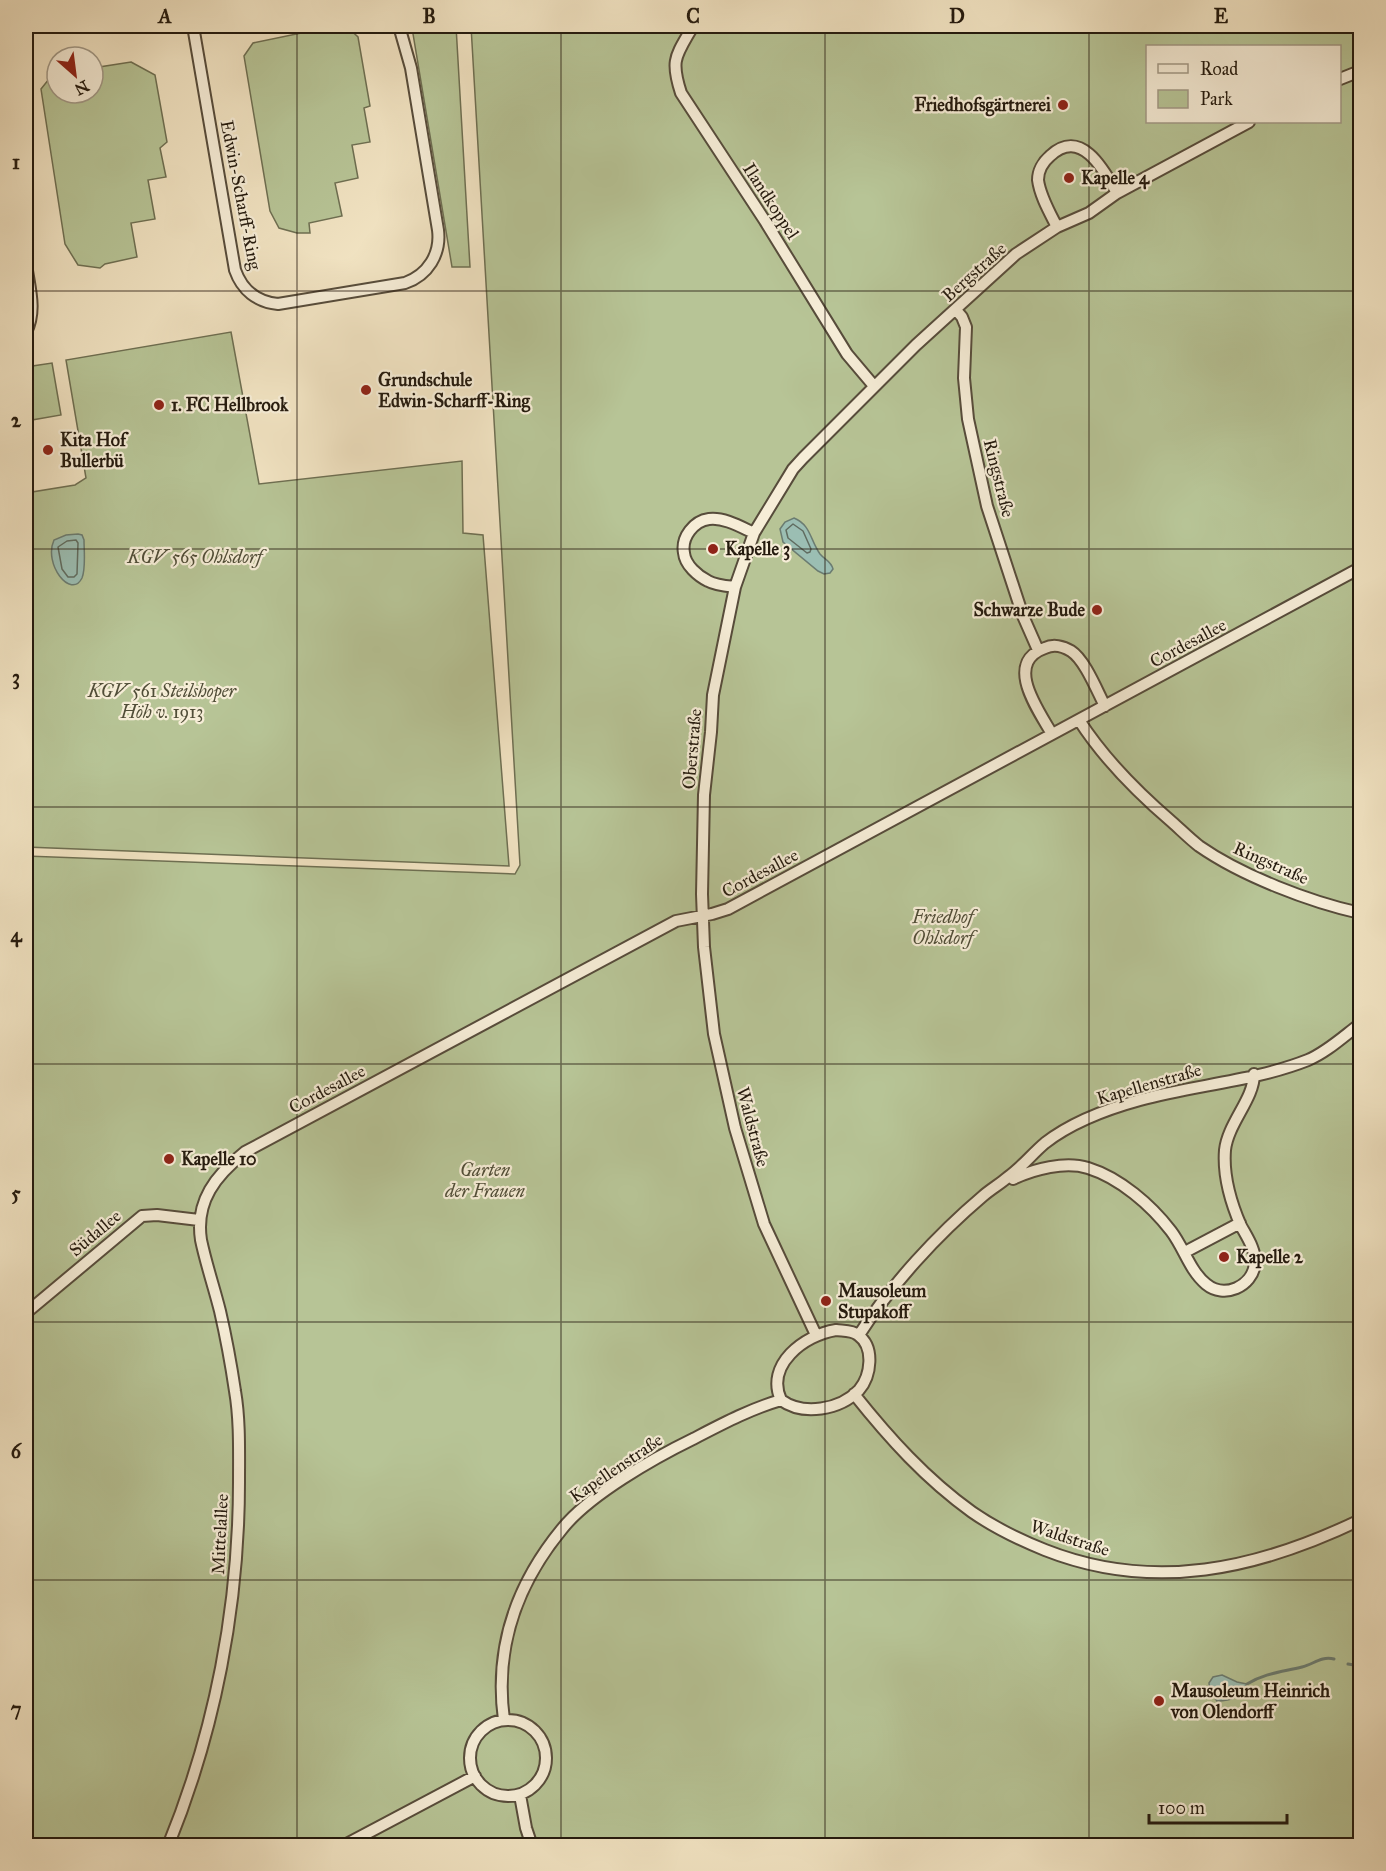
<svg xmlns="http://www.w3.org/2000/svg" width="1386" height="1871" font-family="'IM FELL Great Primer',serif">
<style>
.green{fill:#b7c496;stroke:#6e6f52;stroke-width:1.5;fill-rule:evenodd}
.water{fill:#9bbeb3;stroke:#6b7c71;stroke-width:1.5}
.lines{fill:none;stroke-linecap:round;stroke-linejoin:round}
.shore{stroke:#606c60;stroke-width:1.5}
.stream{stroke:#6b7c71;stroke-width:3}
.street-casing{stroke:#574c3b;stroke-width:14}
.street{stroke:#f6edd7;stroke-width:10}
.grid{fill:none;stroke:#241a0e;stroke-width:1.5;stroke-opacity:0.55}
.poi-dot{fill:#8f2418;stroke:#f6edd7;stroke-width:2}
.labels{text-anchor:middle;stroke-width:4.5;stroke-linejoin:round;paint-order:stroke}
.poi-label{font-size:18px;font-weight:bold;fill:#241a0e;stroke:#f6edd7;text-anchor:start}
.street-label{font-size:18px;fill:#241a0e;stroke:#f6edd7}
.park-label{font-size:18px;font-style:italic;fill:#504d37;stroke:#f6edd7}
.neatline{fill:none;stroke:#241a0e;stroke-width:2}
.grid-label{font-size:20px;text-anchor:middle;font-weight:bold;fill:#241a0e}
</style>
<rect width="100%" height="100%" fill="#f1e3c2"/>
<filter id="stains"><feTurbulence type="fractalNoise" baseFrequency=".00333" numOctaves="4"/><feColorMatrix values="0 0 0 0 .2 0 0 0 0 .09 0 0 0 0 .02 0 0 0 .5 -.17"/></filter>
<radialGradient id="worn" r=".72"><stop offset=".6" stop-color="#630" stop-opacity="0"/><stop offset="1" stop-color="#630" stop-opacity=".3"/></radialGradient>
<!-- green -->
<path class="green" d="M335 26H346L358 37 370 106 364 108 370 142 352 145 358 178 335 183 342 216 309 223 310 233H297L279 228 270 211 244 56 253 43Z
M410 26H456L470 267H452L413 34Z
M471 26H1360V1845L26 1846V856L515 874 520 865ZM1148 46H1340V122H1148Z
M131 62 155 75 167 142 160 148 166 177 148 180 155 219 131 223 137 257 105 264 100 268 78 265 65 244 41 89 53 74H57V93H93V68Z
M231 332 259 484 462 461 463 533 483 535 509 866 26 847V493L75 485 86 478 66 360Z
M52 363 61 415 26 421V367Z"/>
<!-- water -->
<path class="water" d="M794 518C811 525 810 540 820 554 825 560 831 561 833 569L830 573 824 574 818 571 783 542 780 529 785 522Z
M78 534 82 535 84 540C84 551 86 568 82 578 71 600 43 564 54 540L66 535Z
M1222 1675 1237 1682 1247 1684C1240 1697 1232 1701 1217 1701L1210 1692 1209 1683 1213 1677Z"/>
<g class="lines">
<!-- shore -->
<path class="shore" d="M793 524 803 531 811 549 810 552 807 553 788 538 786 530Z
M76 540 78 543 77 574 74 577H68L62 569 58 547 67 541Z"/>
<!-- stream -->
<path class="stream" d="M1348 1664 1360 1666
M1247 1684C1265 1673 1282 1672 1302 1667 1314 1664 1321 1656 1334 1659"/>
<!-- street casing -->
<g class="street-casing">
<path id="street" d="M193 26 235 270C242 290 257 302 278 304L405 283C428 275 441 254 438 230L411 68 399 26
M693 26C676 56 670 59 681 93L765 221 847 354 874 386
M1340 79 1360 71
M1057 227C1050 213 1040 196 1038 180 1038 171 1043 162 1050 156 1081 127 1104 170 1117 193
M26 264C29 287 37 310 26 332
M956 310 962 317 966 327 964 378 968 419 987 506 1023 616 1038 650
M735 587C726 586 715 585 708 581 698 576 685 565 684 553 681 537 694 521 709 519 724 517 741 527 754 533
M1079 720C1104 759 1137 792 1172 822 1181 830 1190 839 1199 846 1242 876 1310 902 1360 913
M1052 734C1039 711 1003 663 1045 648 1053 644 1063 646 1071 651 1085 660 1097 691 1105 706
M1013 1179C1034 1169 1065 1161 1088 1168 1120 1178 1151 1205 1171 1231 1184 1248 1190 1271 1206 1284 1224 1299 1252 1287 1255 1264 1256 1250 1247 1237 1241 1226 1231 1203 1223 1175 1225 1150 1228 1123 1254 1099 1254 1074
M1185 1252 1240 1223
M26 1313 142 1216 157 1215 199 1220
M836 1330C843 1331 852 1330 858 1335 875 1347 871 1376 859 1390 840 1410 803 1416 781 1400 765 1365 804 1335 836 1330Z
M816 1335 764 1224 735 1128 714 1034 704 947 702 894 704 795 711 732 713 695 735 587 754 533 793 469 803 458 916 345 1016 254 1057 227 1089 213 1117 193 1249 122
M859 1335C891 1285 937 1235 983 1196 991 1189 1000 1184 1008 1177 1022 1167 1032 1154 1045 1143 1072 1122 1107 1109 1140 1100 1195 1085 1255 1081 1308 1060 1327 1052 1344 1036 1360 1024
M854 1394C889 1438 926 1479 972 1512 995 1528 1020 1540 1045 1550 1154 1593 1258 1569 1360 1520
M470 1758a38 38 0 1 1 76 0a38 38 0 1 1-76 0Z
M504 1720C494 1647 516 1585 562 1529 589 1495 654 1458 693 1439 722 1424 750 1409 781 1400
M520 1795 526 1828 532 1846
M168 1846C215 1731 239 1606 239 1482 239 1452 240 1420 235 1391 231 1364 226 1337 220 1311 214 1287 206 1264 201 1240 195 1201 216 1175 245 1152L676 921 712 914 728 909 1360 568
M343 1846 475 1776"/>
</g>
<!-- street -->
<use href="#street" class="street"/>
</g>
<!-- grid -->
<path class="grid" d="M297 26V1846M561 26V1846M825 26V1846M1089 26V1846M26 291H1360M26 549H1360M26 807H1360M26 1064H1360M26 1322H1360M26 1580H1360"/>
<!-- markers -->
<g class="poi-dot">
<circle cx="1063" cy="105" r="6"/>
<circle cx="1069" cy="178" r="6"/>
<circle cx="366" cy="390" r="6"/>
<circle cx="159" cy="405" r="6"/>
<circle cx="48" cy="450" r="6"/>
<circle cx="713" cy="549" r="6"/>
<circle cx="1097" cy="610" r="6"/>
<circle cx="169" cy="1159" r="6"/>
<circle cx="1224" cy="1257" r="6"/>
<circle cx="826" cy="1301" r="6"/>
<circle cx="1159" cy="1701" r="6"/>
</g>
<g class="labels">
<!-- poi labels -->
<g class="poi-label">
<text x="1051" y="111" text-anchor="end">Friedhofsgärtnerei</text>
<text x="1081" y="184">Kapelle 4</text>
<text x="378" y="386">Grundschule<tspan x="378" dy="21">Edwin-Scharff-Ring</tspan></text>
<text x="171" y="411">1. FC Hellbrook</text>
<text x="60" y="446">Kita Hof<tspan x="60" dy="21">Bullerbü</tspan></text>
<text x="725" y="555">Kapelle 3</text>
<text x="1085" y="616" text-anchor="end">Schwarze Bude</text>
<text x="181" y="1165">Kapelle 10</text>
<text x="1236" y="1263">Kapelle 2</text>
<text x="838" y="1297">Mausoleum<tspan x="838" dy="21">Stupakoff</tspan></text>
<text x="1171" y="1697">Mausoleum Heinrich<tspan x="1171" dy="21">von Olendorff</tspan></text>
</g>
<!-- street labels -->
<g class="street-label">
<text transform="translate(241 195) rotate(79)" y="6">Edwin-Scharff-Ring</text>
<text transform="translate(771 201) rotate(57)" y="6">Ilandkoppel</text>
<text transform="translate(974 272) rotate(-42)" y="6">Bergstraße</text>
<text transform="translate(999 478) rotate(76)" y="6">Ringstraße</text>
<text transform="translate(1188 643) rotate(-28)" y="6">Cordesallee</text>
<text transform="translate(692 749) rotate(-85)" y="6">Oberstraße</text>
<text transform="translate(1271 863) rotate(24)" y="6">Ringstraße</text>
<text transform="translate(760 873) rotate(-28)" y="6">Cordesallee</text>
<text transform="translate(1149 1084) rotate(-16)" y="6">Kapellenstraße</text>
<text transform="translate(327 1089) rotate(-28)" y="6">Cordesallee</text>
<text transform="translate(753 1127) rotate(75)" y="6">Waldstraße</text>
<text transform="translate(95 1233) rotate(-40)" y="6">Südallee</text>
<text transform="translate(616 1468) rotate(-34)" y="6">Kapellenstraße</text>
<text transform="translate(220 1534) rotate(-87)" y="6">Mittelallee</text>
<text transform="translate(1070 1538) rotate(18)" y="6">Waldstraße</text>
</g>
<!-- park labels -->
<g class="park-label">
<text x="195" y="563">KGV 565 Ohlsdorf</text>
<text x="162" y="697">KGV 561 Steilshoper<tspan x="162" dy="21">Höh v. 1913</tspan></text>
<text x="943" y="923">Friedhof<tspan x="943" dy="21">Ohlsdorf</tspan></text>
<text x="485" y="1176">Garten<tspan x="485" dy="21">der Frauen</tspan></text>
</g>
</g>
<!-- margin -->
<rect width="1386" height="1871" fill="none" stroke="#f1e3c2" stroke-width="66"/>
<!-- legend -->
<rect x="1146" y="45" width="195" height="78" fill="#f6edd7" stroke="#a29987" stroke-width="1.5"/>
<rect x="1158" y="64" width="30" height="9" fill="#f6edd7" stroke="#a29987" stroke-width="1.5"/>
<text x="1200" y="75" font-size="18" fill="#241a0e">Road</text>
<rect x="1158" y="90" width="30" height="18" fill="#b7c496" stroke="#a29987" stroke-width="1.5"/>
<text x="1200" y="105" font-size="18" fill="#241a0e">Park</text>
<!-- north arrow -->
<g transform="translate(75 75) rotate(152)"><circle r="28" fill="#f6edd7" stroke="#a29987" stroke-width="1.5"/>
<path d="M0-4.5L10 22L0 15L-10 22Z" fill="#8f2418"/>
<text y="-9" font-size="16" font-weight="bold" text-anchor="middle" fill="#241a0e">N</text>
</g>
<!-- scale -->
<path d="M1149 1814v9h138v-9" fill="none" stroke="#241a0e" stroke-width="3"/>
<text x="1158" y="1814" font-size="18" fill="#241a0e" stroke="#f6edd7" stroke-width="4.5" paint-order="stroke">100 m</text>
<rect x="33" y="33" width="1320" height="1805" class="neatline"/>
<g class="grid-label">
<text x="165" y="23">A</text>
<text x="429" y="23">B</text>
<text x="693" y="23">C</text>
<text x="957" y="23">D</text>
<text x="1221" y="23">E</text>
<text x="16" y="169">1</text>
<text x="16" y="427">2</text>
<text x="16" y="684">3</text>
<text x="16" y="942">4</text>
<text x="16" y="1200">5</text>
<text x="16" y="1458">6</text>
<text x="16" y="1716">7</text>
</g>
<rect width="100%" height="100%" filter="url(#stains)"/>
<rect width="100%" height="100%" fill="url(#worn)"/>
</svg>
